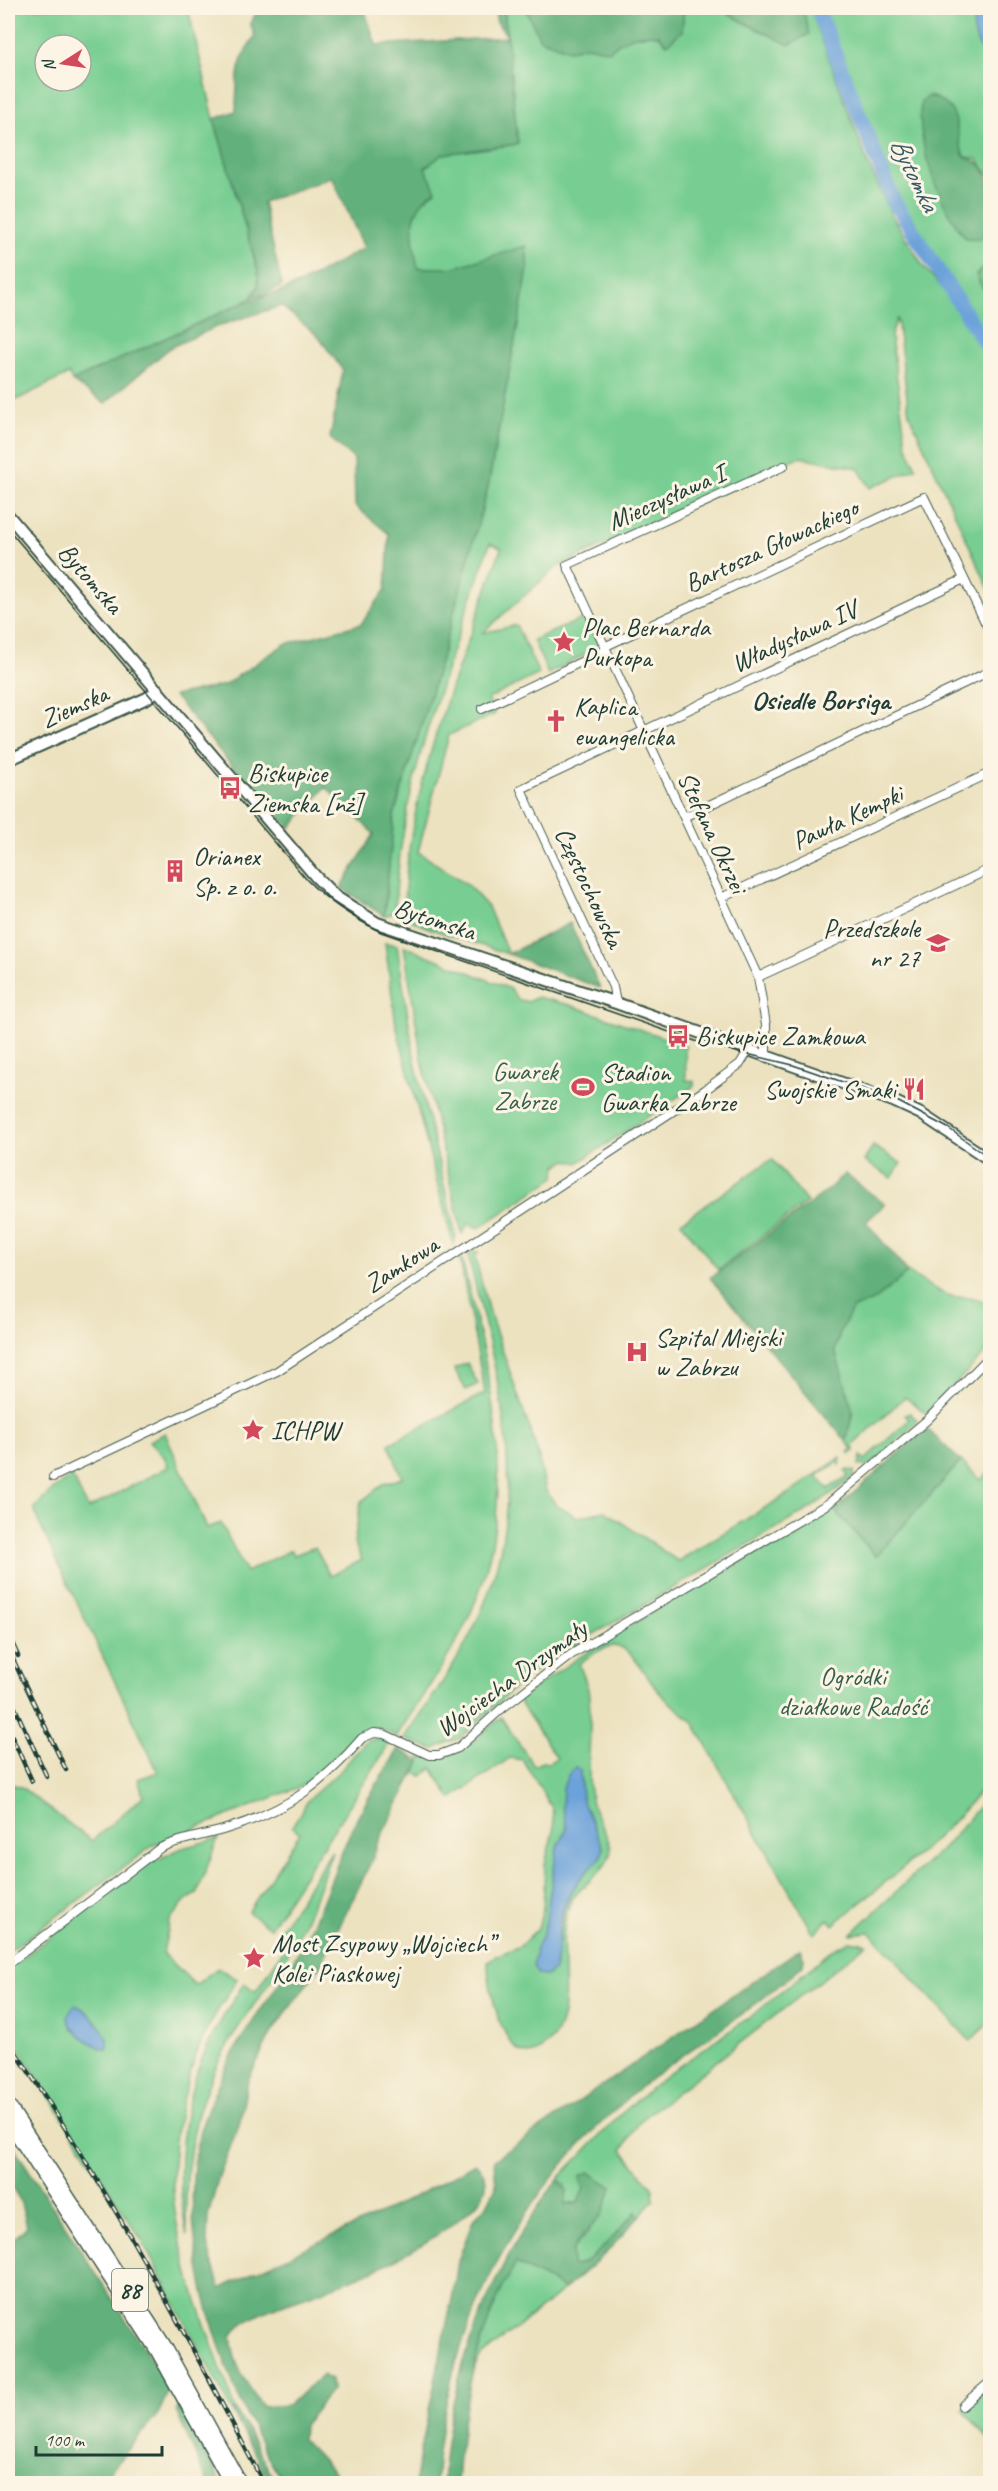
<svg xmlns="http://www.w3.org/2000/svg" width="998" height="2491" font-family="Caveat,sans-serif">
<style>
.green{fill:#78ce92;stroke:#4c8663;stroke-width:1.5;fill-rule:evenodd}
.forest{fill:#62b17c;stroke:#407758;stroke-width:1.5}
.water{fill:#6ca2da;stroke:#467087;stroke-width:1.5}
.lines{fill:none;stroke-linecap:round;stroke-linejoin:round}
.river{stroke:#6ca2da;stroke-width:15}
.street-casing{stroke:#3e5649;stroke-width:10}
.secondary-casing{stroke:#3e5649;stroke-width:14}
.primary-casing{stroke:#3e5649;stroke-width:15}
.street{stroke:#fff;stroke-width:8}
.secondary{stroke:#fff;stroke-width:10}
.primary{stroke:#fff;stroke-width:12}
.tram{stroke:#1f3d34;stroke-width:1.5}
.rail-casing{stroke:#1f3d34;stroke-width:4.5}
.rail{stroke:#fcf5e5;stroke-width:2;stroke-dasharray:7;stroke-linecap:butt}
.labels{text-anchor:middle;stroke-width:6;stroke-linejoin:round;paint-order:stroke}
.shield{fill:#fcf5e5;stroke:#617469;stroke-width:1.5}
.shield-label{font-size:24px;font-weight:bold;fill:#1f3d34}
.street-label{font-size:26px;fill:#1f3d34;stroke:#fcf5e5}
.poi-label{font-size:26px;fill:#1f3d34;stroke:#fcf5e5;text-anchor:start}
.park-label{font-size:26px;fill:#35614c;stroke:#fcf5e5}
.water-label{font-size:27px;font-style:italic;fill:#365b66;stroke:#fcf5e5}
.neighbourhood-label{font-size:27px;font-weight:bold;fill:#1f3d34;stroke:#fcf5e5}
</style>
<rect width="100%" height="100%" fill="#fcf5e5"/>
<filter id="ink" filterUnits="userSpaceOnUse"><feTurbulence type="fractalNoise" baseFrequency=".0167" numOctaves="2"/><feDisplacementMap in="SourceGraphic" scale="12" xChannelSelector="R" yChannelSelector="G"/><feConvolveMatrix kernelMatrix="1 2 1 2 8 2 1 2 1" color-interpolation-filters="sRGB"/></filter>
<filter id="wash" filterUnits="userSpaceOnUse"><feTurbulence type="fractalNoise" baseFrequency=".008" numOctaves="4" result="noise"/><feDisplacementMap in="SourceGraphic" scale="24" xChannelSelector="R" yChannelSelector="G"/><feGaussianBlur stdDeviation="1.35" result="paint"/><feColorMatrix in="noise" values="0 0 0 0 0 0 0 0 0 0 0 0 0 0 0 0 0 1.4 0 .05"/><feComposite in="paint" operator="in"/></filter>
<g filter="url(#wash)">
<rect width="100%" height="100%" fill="#ece2c0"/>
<!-- green -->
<path class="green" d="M8 8H188L214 119 258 271V287L251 299 72 381 69 374 16 400 8 388ZM45 45H81V81H45Z
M504 8H525L540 39 569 50 587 46 609 50C623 38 641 32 659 35L667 44 682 31 684 8 725 12 760 31 808 34 803 8H810L867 161 892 216 923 266 954 301 990 356V591L909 414 897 318 891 336 906 443 916 468 870 488 858 468 800 457 781 464 557 567 482 633 516 625 539 674 488 699 495 714 449 735 418 852 467 884 488 907 508 954 431 929 404 917C404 790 461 667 501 548L490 543C449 664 399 784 395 913L384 916 394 815 437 673 488 487 528 269 526 246 452 268H417L411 225 422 199 425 168 443 154 518 144Z
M820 8H952L974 18 976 39 990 63V176L977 159 964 157C954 133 957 104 929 96L958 229 966 238 980 239 990 232V268H983L979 282 990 294V345L900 210Z
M587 617 599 641 598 648 548 674 533 640Z
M385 943 397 945 415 1062 456 1236 453 1244 396 1025Z
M404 946 511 989 517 999 528 1002 537 997 570 1005 685 1045 686 1080 694 1081V1086L578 1163 567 1160 557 1166 555 1177 479 1228 468 1224 462 1234 422 1060Z
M873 1146 901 1163 892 1178 864 1161Z
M772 1159 807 1202 718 1270 681 1222Z
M475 1250 479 1253 475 1256 488 1309 537 1450 546 1491 557 1506 577 1517 605 1511 678 1561 794 1490 841 1457 840 1465 838 1462 817 1476 828 1489 848 1476 845 1471 848 1470 854 1471V1477L811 1508 561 1653 525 1678 460 1738 433 1749 404 1739C429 1701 457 1665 476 1623 535 1498 499 1382 468 1255Z
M462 1259C490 1381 524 1499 468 1619 449 1660 421 1697 397 1736L376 1728 366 1730 345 1748 330 1767 309 1783 154 1845 8 1952V1783L21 1787 92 1841 143 1796 138 1779 158 1772 38 1521 34 1508 55 1488 72 1476 88 1509 168 1467 165 1458 149 1441 165 1433 207 1528 221 1523 246 1572 291 1550 294 1555 315 1547 330 1576 362 1560 354 1543 361 1502 383 1484 402 1478 389 1444 485 1393 460 1260Z
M908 1272C921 1279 936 1292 950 1296 969 1300 972 1292 990 1308V1348L930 1410 926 1413 905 1397 852 1446 855 1451 850 1454 848 1452 852 1449 846 1441 852 1411 835 1351 840 1332 853 1308 875 1300Z
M467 1363 478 1384 466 1390 454 1369Z
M910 1413 917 1420 915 1424 868 1467 859 1465 861 1456 865 1460 909 1420 905 1415Z
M961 1461 981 1480 990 1472V1778C948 1836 888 1879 833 1925L828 1919 814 1934 693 1722C680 1710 664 1700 654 1686 629 1652 623 1628 579 1664 582 1672 586 1681 588 1689 594 1725 585 1763 591 1799 593 1813 611 1840 611 1849 610 1872 577 1885 569 1906 555 1943 574 2001 557 2032 553 2041 547 2046 538 2051 505 2071 487 1984 488 1962L496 1956 520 1946 538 1928 543 1909 545 1864 554 1827 552 1808 523 1760 510 1758 451 1799 432 1768 423 1776 415 1772 420 1762 419 1758C461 1760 471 1742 501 1717L534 1766 542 1762 548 1763 557 1758 518 1700C617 1626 728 1570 835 1510L876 1556ZM580 1771 582 1800 603 1848 601 1857C565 1888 562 1913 557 1958L536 1948 544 1932 557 1849 567 1828 562 1806Z
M379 1739 390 1743 270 1928 248 1912 300 1833 292 1826 309 1799 342 1769 367 1740Z
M990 1794V2022L970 2041 870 1932 851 1934 948 1843Z
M218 1838 197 1894 184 1902 170 1920 163 1953 195 1985 218 1968 237 1979C225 2000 210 2020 201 2043 182 2087 171 2142 173 2190 176 2256 213 2347 236 2410L232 2411 142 2241 8 2032V1969L144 1866 182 1848ZM81 2007 98 2025 108 2045 103 2049 72 2029Z
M332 1851C321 1882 310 1914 294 1943 276 1977 251 2006 231 2039 194 2099 182 2166 187 2235 174 2173 181 2105 207 2047 217 2025 231 2004 244 1983L256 1991 289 1942 277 1934Z
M850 1941 867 1944 640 2121 622 2150 653 2188 654 2200 639 2216 636 2212C623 2226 591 2266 573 2266 567 2250 578 2243 588 2233L584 2189 578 2202 565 2204V2185L558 2179 621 2114 665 2076 758 2011 831 1951Z
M516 2262 565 2289 481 2356 470 2376 496 2297Z
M990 2386V2441L963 2410Z"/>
<!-- forest -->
<path class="forest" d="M289 8H364L376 45 508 37 497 23 494 8H504L518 144 443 154 425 168 436 191C405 209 412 238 418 268H452L526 246 528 269 488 487 437 673 394 815 384 916 341 888 374 834 326 787 290 828 228 761 174 696 224 685 285 644 361 624 386 589 389 534 355 506 354 459 330 438 343 370 317 335 281 306 221 325 171 347 105 403 72 381 251 299C290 294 329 267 364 248L332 177 263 202 282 286 264 295 252 296 258 287V271L214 119 236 111C237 80 235 63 255 36L250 23 258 11Z
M525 8H684L682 31 667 44 659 35C641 32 623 37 610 51L587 46 569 50 540 39Z
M699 8H803L809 34 789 45 725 12Z
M952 8H990V13L977 14 974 18Z
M929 96C965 106 953 131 964 156 998 166 991 201 990 232L980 239 966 238C939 206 916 144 921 102Z
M983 268H990V294L982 287 976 275Z
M570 923 600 988 508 954Z
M845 1174 885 1204 866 1222 908 1272 875 1300 853 1308 840 1332 835 1351 853 1411 846 1441 710 1278 824 1193Z
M926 1428 961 1461 876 1556 835 1510Z
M399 1749 420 1762 376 1846 374 1856 320 1966 272 2032 248 2080 239 2125 220 2173 208 2216 207 2244 220 2289C305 2246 394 2212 475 2163 502 2186 474 2209 454 2223 410 2256 367 2274 316 2293 295 2301 271 2307 252 2318 244 2322 237 2329 231 2336 234 2367 245 2382 263 2407L288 2405 323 2375 331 2380 332 2390 303 2425 302 2439 344 2483H283C228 2393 181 2263 195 2156 199 2127 212 2097 224 2071 246 2024 282 1985 305 1940 323 1906 334 1870 349 1835 363 1805 381 1777 399 1749Z
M800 1949 804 1958 803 1965C779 1986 754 2006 728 2024 700 2044 670 2063 643 2085 520 2187 446 2323 435 2483H414L453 2294 458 2261 473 2220 487 2205 496 2187 494 2160Z
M8 2138 170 2388 158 2414 100 2483H8V2238L16 2237 27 2226 20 2200 8 2181Z
M589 2172 612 2187C609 2196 607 2206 602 2214 591 2230 565 2246 573 2266 591 2266 623 2225 636 2212L639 2216 608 2251 565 2289 516 2263C476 2331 462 2405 457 2483H442C449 2371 491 2268 558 2179L567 2191 565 2204 578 2202 584 2189 580 2176Z
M179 2402 222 2483H208L176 2411Z
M236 2410 276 2483H270L232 2411Z"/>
<!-- water -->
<path class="water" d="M984 12 990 13V64C981 53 967 27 977 14Z
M576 1767 580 1771 582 1800 603 1848 601 1858C579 1876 562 1899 559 1928 558 1943 558 1956 554 1970L546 1976 538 1975 533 1966 536 1948 544 1932 557 1849 567 1828 562 1806 563 1788 568 1775Z
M75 2005C88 2009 112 2035 107 2050 91 2045 53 2023 75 2005Z"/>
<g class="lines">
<!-- river -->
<path class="river" d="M817 8 893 200 990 351"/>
</g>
</g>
<g filter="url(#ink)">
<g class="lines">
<!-- street casing -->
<g class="street-casing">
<path id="street" d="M604 647 924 497 990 632
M482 709 606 650
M684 817 990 671
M721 898 990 773
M758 977 990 869
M616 1003 613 987 521 789 964 579
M766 1057V1025L758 977 567 565 784 466
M53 1477 277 1371 705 1090 740 1064 748 1051
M8 1964 160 1848C181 1838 204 1836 226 1829 285 1811 322 1785 362 1738L374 1733 384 1734 429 1755H439L458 1748 500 1710 572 1654 829 1503 927 1420 990 1356
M962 2406 990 2382"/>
</g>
<!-- secondary casing -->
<g class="secondary-casing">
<path id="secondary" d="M8 515 316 877 336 897 377 923 616 1003 893 1101 921 1114 990 1160
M8 760 147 698 158 690"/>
</g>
<!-- primary casing -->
<g class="primary-casing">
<path id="primary" d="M8 2104 165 2346 241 2484
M8 2121 157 2351 231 2484"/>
</g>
<!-- street -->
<use href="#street" class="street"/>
<!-- secondary -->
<use href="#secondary" class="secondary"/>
<!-- primary -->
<use href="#primary" class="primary"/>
<!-- tram -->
<path class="tram" d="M8 529 307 880C328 902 353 918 381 932L701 1043 793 1065 893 1099 948 1128 990 1158"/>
<!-- rail casing -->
<g class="rail-casing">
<path id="rail" d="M8 1634 18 1656
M8 1649 66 1770
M8 1693 47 1777
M8 1728 32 1781
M8 2041C105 2182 185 2332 264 2484"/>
</g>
<!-- rail -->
<use href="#rail" class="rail"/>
</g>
</g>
<!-- icons -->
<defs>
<g id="sight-bare" transform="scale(1.8)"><path d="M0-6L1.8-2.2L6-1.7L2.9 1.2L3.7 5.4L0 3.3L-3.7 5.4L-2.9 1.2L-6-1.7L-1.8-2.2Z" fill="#d1495b" stroke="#fcf5e5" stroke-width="2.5" paint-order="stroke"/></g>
<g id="church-bare" transform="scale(1.8)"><path d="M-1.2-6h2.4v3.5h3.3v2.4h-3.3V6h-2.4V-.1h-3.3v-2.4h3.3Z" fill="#d1495b" stroke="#fcf5e5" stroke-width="2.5" paint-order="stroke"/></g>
<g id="bus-bare" transform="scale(1.8)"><path d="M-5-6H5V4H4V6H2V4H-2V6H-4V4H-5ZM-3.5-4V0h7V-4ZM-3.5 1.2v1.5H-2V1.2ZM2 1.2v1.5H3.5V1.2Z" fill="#d1495b" stroke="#fcf5e5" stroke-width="2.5" paint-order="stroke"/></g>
<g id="building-bare" transform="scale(1.8)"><path d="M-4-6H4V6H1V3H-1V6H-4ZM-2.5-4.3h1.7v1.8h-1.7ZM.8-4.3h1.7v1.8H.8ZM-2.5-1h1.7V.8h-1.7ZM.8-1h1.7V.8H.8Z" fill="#d1495b" stroke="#fcf5e5" stroke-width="2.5" paint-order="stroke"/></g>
<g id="school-bare" transform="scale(1.8)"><path d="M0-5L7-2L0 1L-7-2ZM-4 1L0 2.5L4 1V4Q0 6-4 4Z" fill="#d1495b" stroke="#fcf5e5" stroke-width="2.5" paint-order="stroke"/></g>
<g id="stadium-bare" transform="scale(1.8)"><path d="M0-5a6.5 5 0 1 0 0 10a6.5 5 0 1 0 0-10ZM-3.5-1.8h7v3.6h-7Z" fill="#d1495b" stroke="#fcf5e5" stroke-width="2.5" paint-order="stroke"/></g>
<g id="restaurant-bare" transform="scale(1.8)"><path d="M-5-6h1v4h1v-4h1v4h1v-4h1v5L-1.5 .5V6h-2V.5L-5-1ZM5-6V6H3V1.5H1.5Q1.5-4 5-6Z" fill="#d1495b" stroke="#fcf5e5" stroke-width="2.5" paint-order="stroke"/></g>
<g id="hospital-bare" transform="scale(1.8)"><path d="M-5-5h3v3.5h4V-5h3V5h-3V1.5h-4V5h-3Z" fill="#d1495b" stroke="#fcf5e5" stroke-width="2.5" paint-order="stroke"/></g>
</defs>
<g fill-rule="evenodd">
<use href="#sight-bare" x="564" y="642"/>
<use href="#church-bare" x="556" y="721"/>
<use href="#bus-bare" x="230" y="788"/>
<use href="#building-bare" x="175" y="871"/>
<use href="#school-bare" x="938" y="943"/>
<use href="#bus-bare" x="678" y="1036"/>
<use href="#stadium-bare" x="583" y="1087"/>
<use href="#restaurant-bare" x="914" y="1089"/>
<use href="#hospital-bare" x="637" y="1352"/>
<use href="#sight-bare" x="253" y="1430"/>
<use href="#sight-bare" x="254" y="1958"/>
</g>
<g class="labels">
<!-- shield labels -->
<rect class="shield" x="112" y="2269" width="36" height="42" rx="4.5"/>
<g class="shield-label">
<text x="130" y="2298">88</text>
</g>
<!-- street labels -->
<g class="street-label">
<text transform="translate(666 497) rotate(-24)" y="9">Mieczysława I</text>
<text transform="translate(771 545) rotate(-25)" y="9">Bartosza Głowackiego</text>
<text transform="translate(91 578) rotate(49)" y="9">Bytomska</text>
<text transform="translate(794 636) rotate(-25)" y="9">Władysława IV</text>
<text transform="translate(74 706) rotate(-24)" y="9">Ziemska</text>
<text transform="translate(847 817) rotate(-25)" y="9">Pawła Kempki</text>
<text transform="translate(713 832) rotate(65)" y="9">Stefana Okrzei</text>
<text transform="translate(590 887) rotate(65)" y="9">Częstochowska</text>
<text transform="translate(435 919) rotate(18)" y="9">Bytomska</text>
<text transform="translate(401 1264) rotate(-33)" y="9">Zamkowa</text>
<text transform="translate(511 1678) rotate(-36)" y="9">Wojciecha Drzymały</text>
</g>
<!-- poi labels -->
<g class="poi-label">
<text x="582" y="636">Plac Bernarda<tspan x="582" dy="30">Purkopa</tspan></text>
<text x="574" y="715">Kaplica<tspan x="574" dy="30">ewangelicka</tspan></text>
<text x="248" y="782">Biskupice<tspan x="248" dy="30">Ziemska [nż]</tspan></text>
<text x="193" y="865">Orianex<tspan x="193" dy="30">Sp. z o. o.</tspan></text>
<text x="920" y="937" text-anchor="end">Przedszkole<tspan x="920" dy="30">nr 27</tspan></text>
<text x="696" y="1045">Biskupice Zamkowa</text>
<text x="601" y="1081">Stadion<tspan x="601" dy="30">Gwarka Zabrze</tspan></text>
<text x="896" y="1098" text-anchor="end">Swojskie Smaki</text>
<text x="655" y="1346">Szpital Miejski<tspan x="655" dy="30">w Zabrzu</tspan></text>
<text x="271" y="1439">ICHPW</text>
<text x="272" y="1952">Most Zsypowy „Wojciech”<tspan x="272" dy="30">Kolei Piaskowej</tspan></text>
</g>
<!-- park labels -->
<g class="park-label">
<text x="525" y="1080">Gwarek<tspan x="525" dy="30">Zabrze</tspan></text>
<text x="853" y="1685">Ogródki<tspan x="853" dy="30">działkowe Radość</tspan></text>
</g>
<!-- water labels -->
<g class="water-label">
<text transform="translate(915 174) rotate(64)" y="9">Bytomka</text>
</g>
<!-- neighbourhood labels -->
<g class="neighbourhood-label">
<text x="821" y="709">Osiedle Borsiga</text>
</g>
</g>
<!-- margin -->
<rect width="998" height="2491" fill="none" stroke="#fcf5e5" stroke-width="30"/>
<!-- north arrow -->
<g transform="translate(63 63) rotate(258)"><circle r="28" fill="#fcf5e5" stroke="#a4ab9e" stroke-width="1.5"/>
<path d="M0-4.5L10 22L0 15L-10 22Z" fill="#d1495b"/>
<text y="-9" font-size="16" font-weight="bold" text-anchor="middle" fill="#1f3d34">N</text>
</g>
<!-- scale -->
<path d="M36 2446v9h126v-9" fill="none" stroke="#1f3d34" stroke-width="3"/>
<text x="45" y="2446" font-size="18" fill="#1f3d34" stroke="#fcf5e5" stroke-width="4.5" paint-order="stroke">100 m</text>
</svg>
